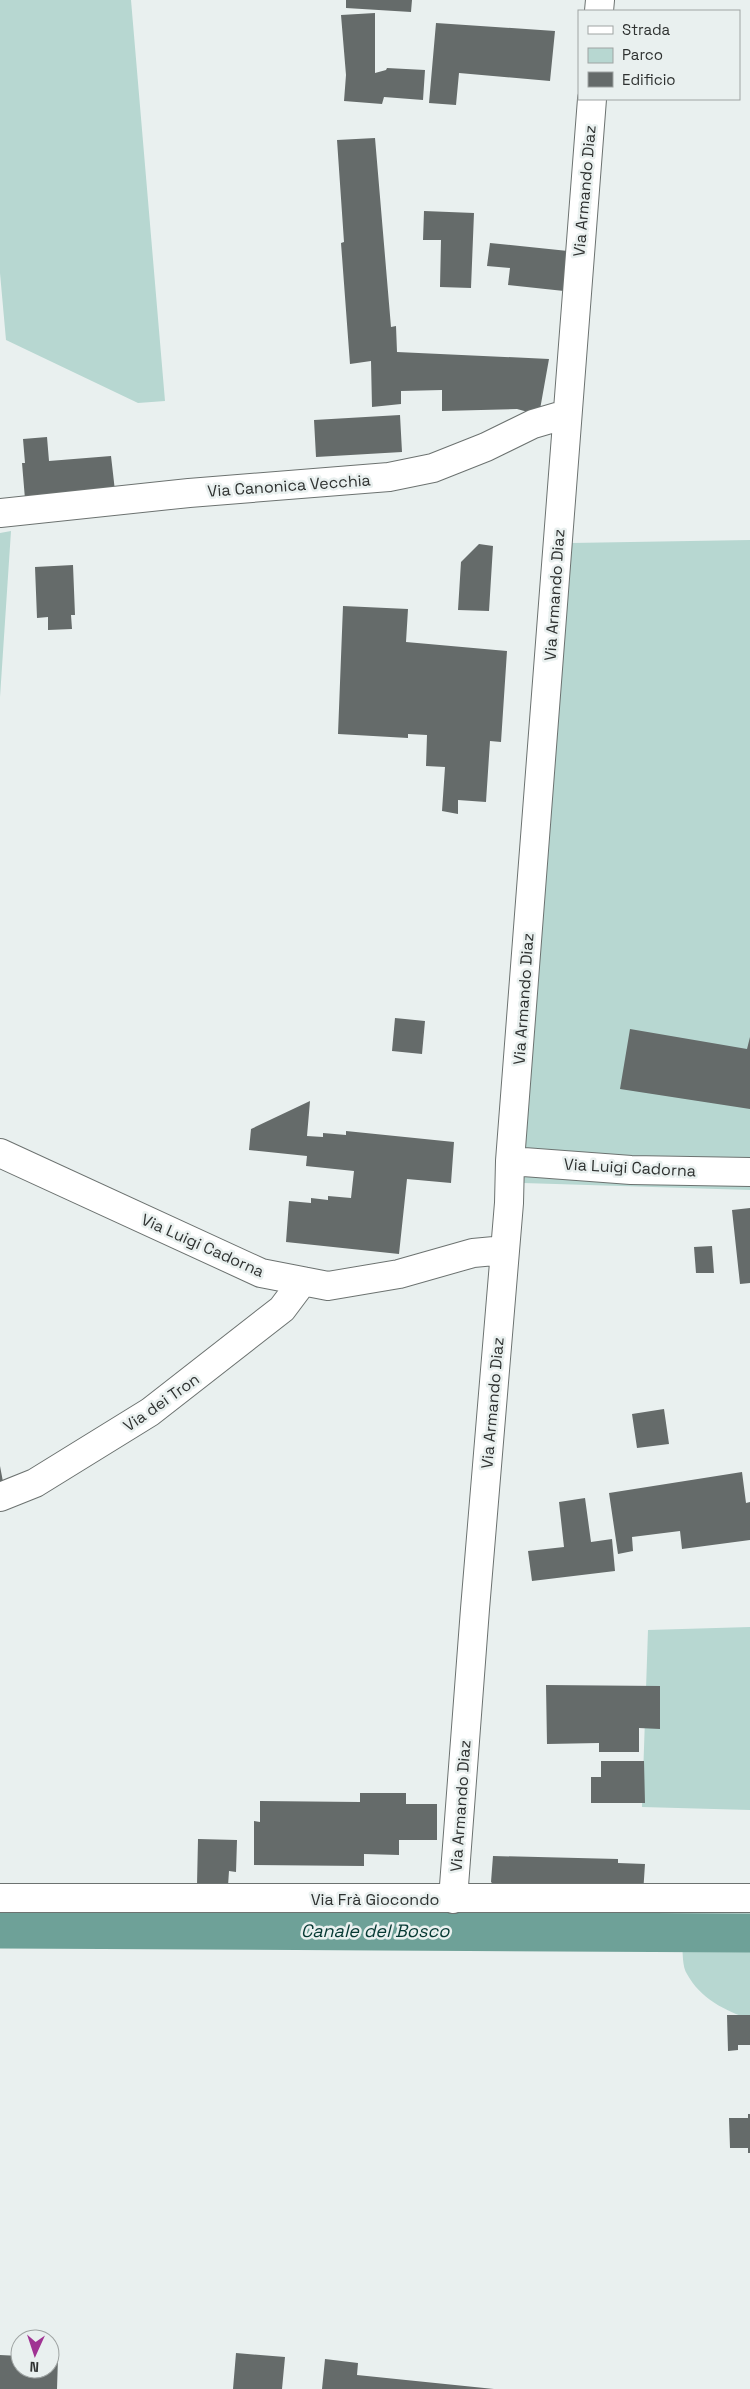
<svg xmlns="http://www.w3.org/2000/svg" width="750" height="2389" font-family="'Space Grotesk',sans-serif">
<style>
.green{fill:#b7d7d1}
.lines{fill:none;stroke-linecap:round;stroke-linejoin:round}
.canal{stroke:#6ea198;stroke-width:39}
.building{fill:#656b6a}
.minor-casing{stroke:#6c7270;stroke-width:30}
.minor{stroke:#fff;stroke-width:28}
.labels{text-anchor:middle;stroke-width:5;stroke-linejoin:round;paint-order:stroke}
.street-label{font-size:16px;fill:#2f3231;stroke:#e9f0ef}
.water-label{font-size:18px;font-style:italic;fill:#063933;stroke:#e9f0ef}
</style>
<rect width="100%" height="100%" fill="#e9f0ef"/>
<!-- green -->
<path class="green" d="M0 0H131L165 401 138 403 6 340 0 273Z
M11 531 0 697V533Z
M750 540V1190L523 1183 549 780 571 543Z
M750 1627V1810L642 1807 648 1630Z
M682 1943H750V2019C725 2011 700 1998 687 1974 682 1967 683 1952 682 1943Z"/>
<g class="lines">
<!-- canal -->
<path class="canal" d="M0 1929 750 1933"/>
</g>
<!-- building -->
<path class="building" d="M346 0H412L411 12 346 8Z
M375 13V73L386 70 387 68 425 70 423 100 384 97 382 104 344 101 346 75 341 15Z
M436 23 555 31 550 81 459 73 456 105 429 103Z
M375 138 391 327 396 326 397 352 549 359 539 415 517 409 442 411V390L401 391V404L372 407 371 361 350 364 341 243 344 242 337 140Z
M424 211 474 213 471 288 440 287 441 240H423Z
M490 243 568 251 564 291 508 285 510 268 487 266Z
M400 415 402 452 316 457 314 420Z
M47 437 49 461 111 456 115 491 25 499 22 463H25L23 439Z
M479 544 493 546 489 611 458 610 461 562Z
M73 565 75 615H71L72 629 48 630V617L37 618 35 567Z
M343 606 408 609 406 642 507 651 501 742 490 741 486 802 458 800V814L442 811 445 767 426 766 427 735 408 734V738L338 734Z
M395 1018 425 1021 422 1054 392 1051Z
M630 1029 747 1049 750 1037V1109L620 1089Z
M310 1101 307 1136 323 1137V1133L346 1135V1131L454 1142 451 1183 407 1179 399 1254 286 1242 289 1201 311 1203V1198L328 1200V1196L351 1198 354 1171 306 1166 307 1156 249 1150 251 1129Z
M750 1208V1283L740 1284 732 1210Z
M712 1246 714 1273H696L694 1247Z
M664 1409 669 1444 637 1448 632 1414Z
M0 1466 4 1487 0 1488Z
M742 1472 746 1503 750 1502V1540L682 1549 680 1531 632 1537 633 1551 618 1554 609 1493Z
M585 1498 591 1542 612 1539 615 1571 532 1581 528 1551 564 1547 559 1502Z
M546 1685 660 1686V1729L639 1728V1752H599V1743L547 1744Z
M601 1761H644L645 1803H591V1777H601Z
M360 1793H406V1804H437V1840H399V1855L364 1854V1866L254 1865V1821L260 1822V1801L360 1802Z
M198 1839 237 1840 236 1872 229 1871 228 1886 197 1885Z
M493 1856 618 1859V1863L645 1864 643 1894 501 1892 491 1882Z
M727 2015H750V2045H738V2050L728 2051Z
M748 2114H750V2153H748V2148H730L729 2118H748Z
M236 2353 285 2357 282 2389H233Z
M0 2355 20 2356V2369H50V2358H58L57 2389H0Z
M325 2359 358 2363 357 2375 494 2389H322Z"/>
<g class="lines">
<!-- minor casing -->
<g class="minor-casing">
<path id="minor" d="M599 11 600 0
M0 513 189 493 389 477 433 468 486 447 533 424 567 414
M0 1153 261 1273 328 1286 399 1274 473 1253 505 1250
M510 1161 631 1170 750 1172
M0 1497 35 1483 150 1412 282 1309 303 1281
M0 1898H750
M453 1899 475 1609 509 1203 510 1161 592 99"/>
</g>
<!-- minor -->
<use href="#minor" class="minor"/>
</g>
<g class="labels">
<!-- street labels -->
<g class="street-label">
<text transform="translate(584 191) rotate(-85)" y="6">Via Armando Diaz</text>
<text transform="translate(289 485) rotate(-4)" y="6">Via Canonica Vecchia</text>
<text transform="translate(554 595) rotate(-86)" y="6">Via Armando Diaz</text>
<text transform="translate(523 999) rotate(-86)" y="6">Via Armando Diaz</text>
<text transform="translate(630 1167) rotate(3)" y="6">Via Luigi Cadorna</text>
<text transform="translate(203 1245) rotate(24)" y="6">Via Luigi Cadorna</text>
<text transform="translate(161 1402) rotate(-35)" y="6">Via dei Tron</text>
<text transform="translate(492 1403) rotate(-85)" y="6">Via Armando Diaz</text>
<text transform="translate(460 1806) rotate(-86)" y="6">Via Armando Diaz</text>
<text x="375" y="1905">Via Frà Giocondo</text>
</g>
<!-- water labels -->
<g class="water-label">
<text x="375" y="1937">Canale del Bosco</text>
</g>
</g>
<!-- legend -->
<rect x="578" y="10" width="162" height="90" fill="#e9f0ef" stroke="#9fa4a3"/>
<rect x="588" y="26" width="25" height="8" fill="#ffffff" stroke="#9fa4a3"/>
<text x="622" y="35" font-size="15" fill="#2f3231">Strada</text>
<rect x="588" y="48" width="25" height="15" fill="#b7d7d1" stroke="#9fa4a3"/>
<text x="622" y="60" font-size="15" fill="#2f3231">Parco</text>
<rect x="588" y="72" width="25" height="15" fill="#656b6a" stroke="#9fa4a3"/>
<text x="622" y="85" font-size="15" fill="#2f3231">Edificio</text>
<!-- north arrow -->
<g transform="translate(35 2354) rotate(183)"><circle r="24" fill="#e9f0ef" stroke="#9fa4a3"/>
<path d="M0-4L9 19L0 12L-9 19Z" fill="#a03393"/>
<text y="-8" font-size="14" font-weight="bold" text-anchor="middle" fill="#2f3231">N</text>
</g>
</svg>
